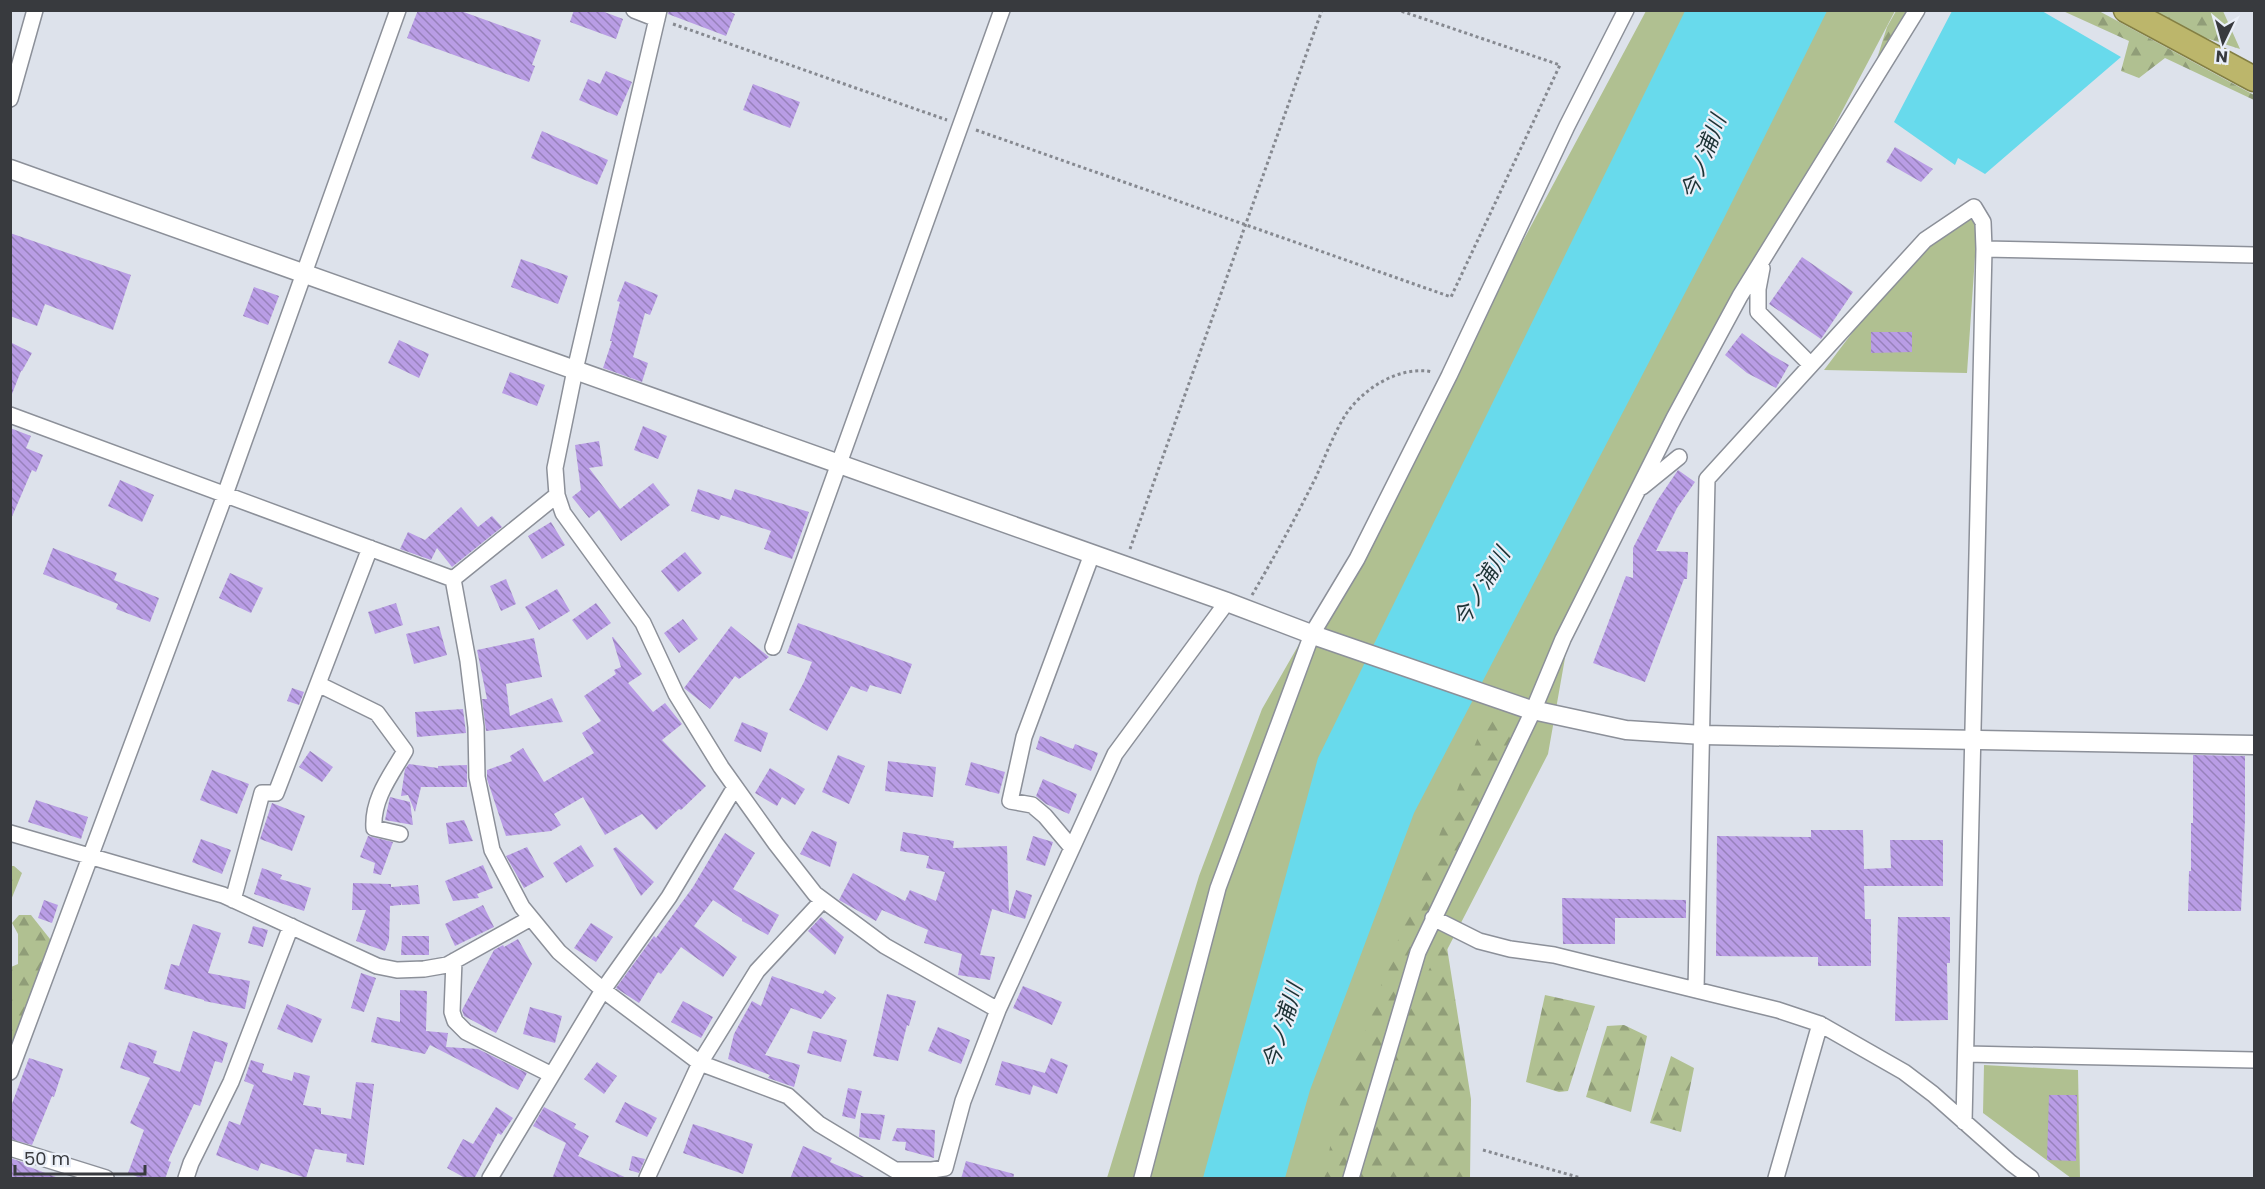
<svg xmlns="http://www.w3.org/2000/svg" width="2265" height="1189" font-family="Poppins,'Noto Sans JP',sans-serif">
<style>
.grass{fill:#b0c091}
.forest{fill:url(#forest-firs)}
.water{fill:#68daec}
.building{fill:url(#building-back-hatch)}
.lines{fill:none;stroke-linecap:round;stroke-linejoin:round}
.minor-casing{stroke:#8c9099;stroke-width:18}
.tertiary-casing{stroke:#8c9099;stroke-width:21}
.trunk-casing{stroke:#837f43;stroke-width:27}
.path{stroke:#868990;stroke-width:3;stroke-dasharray:3 3;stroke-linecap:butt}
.minor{stroke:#fff;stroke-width:15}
.tertiary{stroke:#fff;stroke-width:18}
.trunk{stroke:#bcb66b;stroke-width:24}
.labels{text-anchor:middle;stroke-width:4.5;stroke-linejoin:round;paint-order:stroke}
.water-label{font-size:22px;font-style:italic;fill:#1d3235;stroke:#eaeff8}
</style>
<defs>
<pattern id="forest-firs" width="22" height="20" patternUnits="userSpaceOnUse" patternTransform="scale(1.5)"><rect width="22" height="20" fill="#b0c091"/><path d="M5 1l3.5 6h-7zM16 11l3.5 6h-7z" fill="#909d78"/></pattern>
<pattern id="building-back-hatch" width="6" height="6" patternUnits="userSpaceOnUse" patternTransform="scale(1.5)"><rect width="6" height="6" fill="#b99de5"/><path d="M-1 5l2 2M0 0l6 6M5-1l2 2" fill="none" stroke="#9781bb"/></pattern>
</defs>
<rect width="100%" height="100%" fill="#dde2eb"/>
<!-- grass -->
<path class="grass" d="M1646 11H1895L1571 624 1548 754 1382 1076 1350 1178H1107L1199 876 1262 709 1425 424Z
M1978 213 1967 373 1824 370 1908 259Z
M1984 1065 2078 1070 2080 1178H2071L1983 1113Z"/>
<!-- forest -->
<path class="forest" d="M1896 11H1920L1867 90 1887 27Z
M2063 11H2099L2254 95V100L2165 58 2139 78 2121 71 2129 41Z
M2153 11H2223L2240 49 2187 32Z
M1486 717 1512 727 1520 737 1409 983 1331 1178H1324L1336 1116 1389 963Z
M11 866H14L22 873 11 900Z
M19 915H31L50 939 47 973 11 1062V967L18 964V934L12 923Z
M1445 935 1471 1099 1470 1178H1333Z
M1545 995 1595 1006 1568 1091 1559 1092 1526 1082Z
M1624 1025 1647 1036 1631 1112 1586 1097 1607 1026Z
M1671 1056 1694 1068 1681 1132 1650 1123Z"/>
<!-- water -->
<path class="water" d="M1685 11H1827L1722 222 1414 813 1310 1090 1285 1178H1203L1318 758Z
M1952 11H2042L2121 57 1985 174 1958 158 1955 165 1894 122Z"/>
<!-- building -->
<path class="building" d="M418 10H458L541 40 532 65 535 66 529 82 407 38Z
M574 10H599L623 19 616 39 570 22Z
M669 10H725L735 14 726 36 668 14Z
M606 71 632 82 617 116 579 100 588 79 600 84Z
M753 84 800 102 790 128 743 110Z
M542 131 608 160 597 185 531 158Z
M1895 147 1933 169 1921 182 1886 162Z
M10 233 131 275 113 330 45 304 37 326 10 316Z
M1802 257 1853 292 1821 339 1769 304Z
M521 259 568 276 558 304 511 287Z
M625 281 658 295 650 315 645 313 633 357 648 363 642 382 603 368 612 341H610L620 302 617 301Z
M254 287 279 296 268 325 243 316Z
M1871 332H1912V352L1871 353Z
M1742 333 1770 354 1789 365 1776 388 1747 373 1725 355Z
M399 340 429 354 419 378 388 363Z
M10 342 32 353 22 371H21L12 394Z
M510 372 545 385 537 406 502 393Z
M643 426 667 436 658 459 634 450Z
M10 428 31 436 26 448 43 455 36 472 32 470 11 519Z
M599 441 603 466 589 468 620 509 653 483 670 505 621 541 599 510 589 518 572 497 581 490 575 445Z
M1678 470 1695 482 1677 508 1656 551 1688 552 1687 579H1684L1645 682 1593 663 1626 576 1633 578V548L1657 501Z
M120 480 154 495 142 522 108 506Z
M698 489 731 500 735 489 809 512 792 559 764 549 771 531 721 515 719 520 691 511Z
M461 507 478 527 492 516 502 527 452 567 437 548 431 560 400 549 408 532 425 540Z
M551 522 565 545 542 559 528 536Z
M53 548 117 573 114 580 159 598 150 622 116 609 118 604 43 574Z
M685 552 702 573 678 592 661 571Z
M230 573 263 588 251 613 219 598Z
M506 579 516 604 501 611 490 586Z
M557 589 570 611 539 630 525 607Z
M396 603 403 625 375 634 368 612Z
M596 603 611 623 587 640 572 620Z
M683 619 698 639 679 653 664 633Z
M798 623 912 664 901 694 870 685 867 692 851 686 827 731 789 710 804 682 812 662 787 653Z
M439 626 447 655 414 664 406 634Z
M731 626 769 657 739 679 735 676 710 709 684 688Z
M612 637H613L642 674 628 683 653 712 665 703 682 724 662 740 706 786 681 810 679 809 656 830 642 814 605 835 583 797 554 814 561 825 551 831 506 836 487 779V770L512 761 510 756 523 748 544 782 594 753 582 733 601 721 584 696 616 674 614 670 621 667Z
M534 638 542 677 506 684 510 716 552 698 563 722 486 731 482 699H487L477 650Z
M292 688 304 692 299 705 287 701Z
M463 709 466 733 417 737 415 712Z
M742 722 768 733 761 752 734 741Z
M1040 736 1073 749 1075 744 1098 753 1091 771 1036 749Z
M310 751 333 767 322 782 299 767Z
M838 755 865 766 849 804 822 792Z
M2193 755 2245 756V820L2241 911H2188L2189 871H2191V823H2193Z
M888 761 936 767 933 797 885 791Z
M971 762 1005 772 999 794 965 785Z
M409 764 438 768V766L467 765V787H421L415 812 408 795 401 796 405 769Z
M770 768 805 789 795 805 782 797 777 806 755 793Z
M212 770 249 784 237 814 200 800Z
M1043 779 1077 794 1069 814 1046 804 1036 796Z
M390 797 410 802 413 825 385 820Z
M36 800 88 817 81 839 28 822Z
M272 803 305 816 292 851 260 839Z
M464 820 473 841 449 844 446 823Z
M1811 830H1863L1864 869 1891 868 1890 840H1943V886H1864L1865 919H1871V966H1818V957L1716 956 1717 836 1811 837Z
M812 831 837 842 830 867 800 854Z
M903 832 954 841 953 848 1007 846 1009 913 1016 890 1032 895 1025 919 992 909 980 955 995 957 990 980 958 975 962 954 924 943 928 930 882 910 876 921 839 900 853 873 905 901 910 890 936 901 945 872 926 868 929 856 900 851Z
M725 833 755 853 733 889 779 915 768 935 742 921V919L713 900 694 926 737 957 723 977 681 947 661 974 658 972 639 1003 616 988 654 936 656 938 693 887Z
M368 836 393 842 381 875 373 873 375 863 360 857Z
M1033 836 1053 842 1045 866 1026 860Z
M201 839 231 850 222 874 192 862Z
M581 845 594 866 566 883 553 863Z
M527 847 544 877 524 888 506 856Z
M616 847 654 882 641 896 613 849Z
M483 865 493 888 477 894 479 898 453 901 445 881Z
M262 868 282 875 280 879 311 888 304 911 254 894Z
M353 883 391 884V887L418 885 420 904 402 905V902L401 905 390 906 389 940 385 951 356 941 366 910H352Z
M1562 898 1686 900V918H1615V944H1563Z
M44 900 58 905 52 923 38 918Z
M483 905 494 927 455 946 445 924Z
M821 917 844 937 835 955 808 931Z
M1898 917H1950V963H1947L1948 1020 1895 1021Z
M591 923 613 937 596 962 574 948Z
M193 924 221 933 208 973 250 981 245 1009 204 1001V1000L164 989 171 964 179 966Z
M253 926 268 930 263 947 248 943Z
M402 936H429V955H401Z
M518 939 532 964 496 1033 464 1016 462 1010 494 950 503 945 504 947Z
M361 973 376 978 364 1012 351 1008Z
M772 976 823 994 825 990 836 998 821 1019 791 1008 765 1055 800 1065 794 1087 768 1078 770 1075 728 1059 734 1034 752 1001 761 1006Z
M1023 986 1062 1002 1052 1025 1013 1008Z
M400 990 427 991 426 1031 448 1033 446 1047 478 1049 527 1073 518 1090 430 1045 425 1054 371 1042 377 1017 400 1022Z
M887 994 916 1001 909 1026 907 1025 898 1061 873 1056Z
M683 1001 713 1017 701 1038 671 1022Z
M287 1004 322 1019 312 1043 277 1029Z
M530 1007 562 1016 555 1043 523 1034Z
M938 1027 970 1040 961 1064 928 1051Z
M193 1031 228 1043 222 1063 215 1061 200 1106 194 1104 168 1161 171 1162 165 1179H143L128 1173 144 1130 130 1123 150 1078 120 1068 129 1042 157 1051 153 1063 180 1072Z
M813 1031 847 1040 841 1062 807 1053Z
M29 1058 63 1069 54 1097 52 1096 32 1145 10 1139V1109Z
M1051 1058 1068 1065 1057 1094 1033 1085 1030 1095 995 1085 1002 1061 1045 1073Z
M251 1060 264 1064 262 1072 292 1081 294 1072 310 1076 303 1105 321 1108V1114L351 1119 356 1082 374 1084 364 1165 346 1162 347 1154 315 1149 306 1178 261 1163 258 1171 216 1155 229 1121 240 1125 254 1085 244 1081Z
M597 1062 617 1076 604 1094 584 1079Z
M848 1088 862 1091 855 1119 842 1116Z
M2049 1095H2077L2076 1161 2047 1160Z
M625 1102 657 1118 647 1137 615 1122Z
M496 1107 513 1118 501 1135 498 1133 474 1179H467L447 1168 463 1139 473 1144Z
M544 1107 576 1124 574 1128 589 1136 578 1156 629 1179H552L566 1143 533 1126Z
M861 1113 885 1115 880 1140 859 1137Z
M693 1124 753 1144 743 1174 683 1153Z
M897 1128 935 1130 934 1158 905 1150 906 1142 892 1141Z
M803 1146 832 1158 830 1162 869 1179H790Z
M632 1156 645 1159 639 1173 629 1170Z
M10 1158 25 1163 24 1165 56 1177V1179H10Z
M966 1161 1014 1174 1013 1179H961Z"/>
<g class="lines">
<!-- minor casing -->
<g class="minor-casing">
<path id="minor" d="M634 10 657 19
M659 10 575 370 555 468 557 495 563 513 643 623 676 694 721 767 776 844 815 894 885 946 998 1010
M10 99 35 10
M1984 249 2254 255
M1762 268 1758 289V312L1811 365
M10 415 453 579
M1642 487 1679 457
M557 495 453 579 468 661 476 727 477 777 492 850 522 907 559 952 603 990 700 1063 788 1096 819 1124 895 1170H932L945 1168 963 1101 998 1010 1115 754 1227 602
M773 647 1002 10
M318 684 377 713 405 751C391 775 372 799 374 828L400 834
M10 833 223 895 377 966 397 970 424 969 447 965 531 918
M1072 848 1045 816 1032 805 1010 801 1024 737 1092 554
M233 900 262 793H276L370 548
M1433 918 1479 941 1510 949 1554 955 1696 990 1778 1010 1820 1024 1904 1072 1933 1094 2011 1163 2031 1178
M454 961 452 1012 455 1021 466 1032 552 1075
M1696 990 1707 479 1925 240 1974 207 1983 222 1984 249 1964 1122
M1966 1054 2254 1060
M10 1072 222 503 398 10
M10 1148 106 1178
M186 1178 191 1163 231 1082 291 926
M490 1178 603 990 669 897 735 787
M647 1178 700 1063 757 971 823 900
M1142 1178 1218 888 1312 634 1357 559 1449 376 1567 126 1626 10
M1351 1178 1418 952 1533 711 1563 639 1674 418 1740 296 1917 10
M1776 1178 1820 1024"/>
</g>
<!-- tertiary casing -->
<g class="tertiary-casing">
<path id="tertiary" d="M10 169 1227 602 1319 637 1528 709 1626 730 1703 735 2254 745"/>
</g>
<!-- trunk casing -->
<g class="trunk-casing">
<path id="trunk" d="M2126 10 2254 79"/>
</g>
<!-- path -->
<path class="path" d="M673 24 947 120
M976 130 1451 297 1560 65 1398 10
M1130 549 1322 10
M1252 595C1275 556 1296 517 1316 477 1325 457 1334 433 1346 414 1364 388 1400 365 1433 372
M1483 1150 1581 1178"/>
<!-- minor -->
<use href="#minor" class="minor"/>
<!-- tertiary -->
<use href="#tertiary" class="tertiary"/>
<!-- trunk -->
<use href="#trunk" class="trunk"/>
</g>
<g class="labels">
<!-- water labels -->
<g class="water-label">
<text transform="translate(1703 157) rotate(-69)" y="8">今ノ浦川</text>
<text transform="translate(1481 587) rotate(-59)" y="8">今ノ浦川</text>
<text transform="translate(1282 1026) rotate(-73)" y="8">今ノ浦川</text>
</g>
</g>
<!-- border -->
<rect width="2265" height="1189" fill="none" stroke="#383a3e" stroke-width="24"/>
<!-- north arrow -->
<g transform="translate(2223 42) rotate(185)" stroke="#eaeff8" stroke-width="4.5" paint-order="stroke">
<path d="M0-4.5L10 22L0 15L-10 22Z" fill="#383a3e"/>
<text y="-9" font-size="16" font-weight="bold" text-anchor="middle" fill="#383a3e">N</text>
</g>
<!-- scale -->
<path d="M15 1165v9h130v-9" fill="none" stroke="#383a3e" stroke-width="3"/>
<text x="24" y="1165" font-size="18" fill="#383a3e" stroke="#eaeff8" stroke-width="4.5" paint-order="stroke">50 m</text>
</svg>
